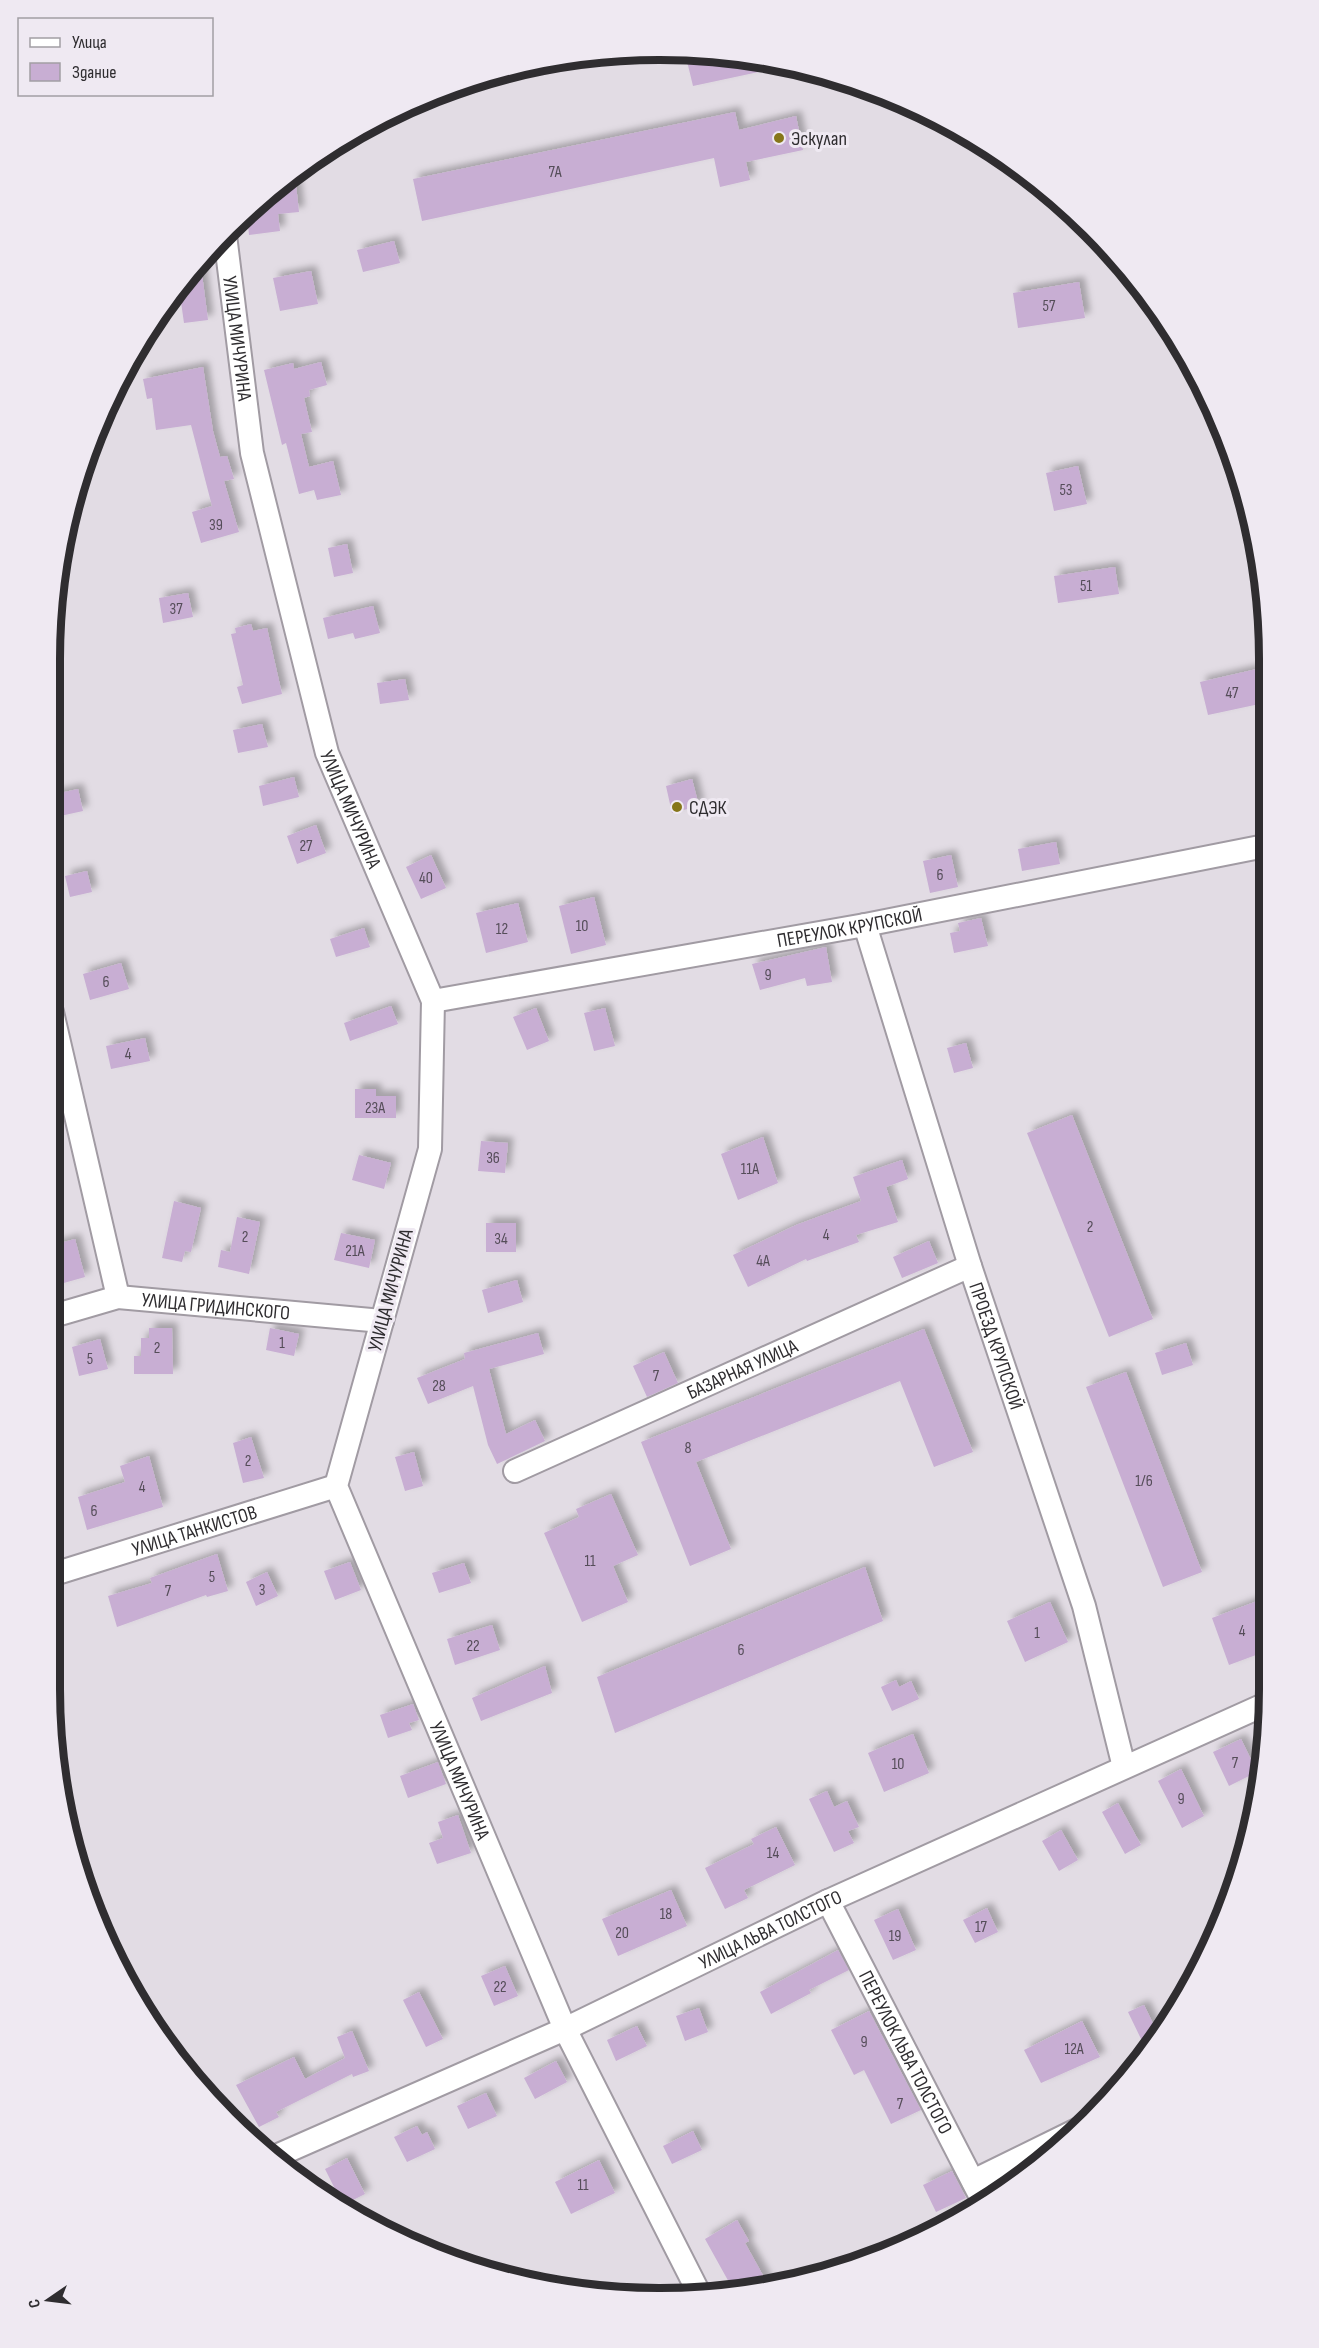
<svg xmlns="http://www.w3.org/2000/svg" width="1319" height="2348" font-family="'Sofia Sans Condensed',sans-serif">
<style>
.building{fill:#c8aed3;filter:url(#shadow)}
.lines{fill:none;stroke-linecap:round;stroke-linejoin:round}
.street-casing{stroke:#a19ba3;stroke-width:26}
.street{stroke:#fff;stroke-width:22}
.poi-dot{fill:#867619;stroke:#efe9f2;stroke-width:2}
.labels{text-anchor:middle;stroke-width:6;stroke-linejoin:round;paint-order:stroke}
.number-label{font-size:16px;fill:#554d59}
.poi-label{font-size:20px;fill:#2f2d30;stroke:#efe9f2;text-anchor:start}
.street-label{font-size:20px;fill:#2f2d30;stroke:#efe9f2}
.rim{fill:none;stroke:#2f2d30;stroke-width:8}
</style>
<defs>
<filter id="shadow"><feDropShadow dx="5.5" dy="-5.5" stdDeviation="3" flood-color="#0004"/></filter>
</defs>
<rect width="100%" height="100%" fill="#e2dce4"/>
<!-- building -->
<path class="building" d="M685 53 739 55 786 66 693 86Z
M735 112 739 130 796 116 803 150 746 162 750 180 720 187 714 158 422 221 413 179Z
M296 185 299 212 278 214 280 231 249 235 247 215 276 187Z
M394 241 400 263 363 272 357 250Z
M200 259 208 320 184 323 179 288Z
M311 271 318 304 280 311 273 278Z
M1079 282 1085 318 1018 328 1013 293Z
M321 362 327 385 309 390 310 396 304 398 312 432 301 434 309 467 333 461 341 495 317 500 314 490 299 494 286 443 282 445 264 370 293 363 294 369Z
M203 367 213 431 220 457 227 456 234 479 224 481 239 532 201 543 192 512 212 506 191 425 156 430 152 398 147 399 143 379Z
M1078 466 1087 504 1054 511 1046 473Z
M347 544 353 573 334 577 328 548Z
M1115 567 1119 594 1058 603 1054 576Z
M188 593 193 617 163 623 159 598Z
M373 606 380 633 355 639 353 633 328 639 323 618Z
M251 624 253 631 267 628 282 694 242 704 237 687 243 685 231 634 236 633 235 628Z
M1257 669 1264 703 1208 715 1200 682Z
M405 679 409 700 380 704 377 683Z
M262 724 268 747 238 753 233 730Z
M294 777 299 797 263 806 259 786Z
M692 779 699 806 672 813 666 786Z
M78 789 83 811 51 818V795Z
M316 825 326 853 297 864 287 836Z
M1056 842 1060 864 1022 871 1018 849Z
M431 855 446 888 421 899 406 867Z
M951 855 958 887 930 893 923 861Z
M87 871 92 892 70 897 65 876Z
M594 897 606 945 571 954 559 906Z
M518 903 528 942 486 953 476 913Z
M981 918 988 946 954 953 950 933 960 931 958 923Z
M364 928 370 947 336 957 330 939Z
M826 947 832 982 807 986 805 978 760 990 752 964Z
M121 963 129 989 90 1000 83 974Z
M391 1006 398 1024 350 1041 344 1023Z
M536 1008 549 1041 527 1050 513 1017Z
M605 1008 615 1046 594 1051 584 1013Z
M145 1038 150 1061 111 1069 106 1046Z
M966 1043 973 1068 954 1073 947 1048Z
M355 1089H376V1096H396V1118H355Z
M1072 1115 1153 1319 1109 1337 1027 1133Z
M763 1137 778 1183 738 1200 721 1154Z
M481 1141 508 1143 505 1173 478 1171Z
M359 1155 391 1163 384 1189 352 1180Z
M902 1160 908 1179 886 1187 898 1222 856 1235 859 1242 807 1261 806 1259 748 1287 733 1255 796 1225 861 1201 853 1177Z
M174 1201 201 1208 191 1252 185 1251 182 1262 162 1258Z
M237 1217 260 1222 249 1274 218 1267 221 1250 230 1252Z
M486 1223H516V1252H486Z
M341 1233 375 1240 369 1268 334 1260Z
M75 1239 85 1277 53 1286V1245Z
M929 1241 938 1263 902 1278 893 1257Z
M517 1280 523 1302 488 1313 482 1290Z
M149 1328H172L173 1374H134V1356H141V1338H149Z
M270 1328 299 1334 294 1356 266 1350Z
M924 1329 973 1452 934 1467 900 1381 696 1462 731 1549 690 1566 641 1442Z
M538 1333 544 1354 489 1369 506 1434 535 1420 545 1441 497 1464 488 1445 473 1386 428 1404 417 1378 465 1359 464 1353Z
M100 1339 108 1369 79 1376 72 1347Z
M1186 1343 1193 1365 1162 1375 1155 1353Z
M664 1352 678 1383 647 1397 633 1366Z
M1126 1372 1202 1572 1163 1587 1086 1387Z
M251 1437 264 1478 243 1483 233 1443Z
M414 1452 423 1486 405 1491 395 1457Z
M149 1456 163 1507 87 1530 78 1497 125 1482 120 1466Z
M611 1494 638 1555 613 1566 628 1602 582 1622 544 1533 579 1517 576 1509Z
M217 1554 228 1591 207 1597 206 1595 117 1627 108 1596 152 1583 150 1578Z
M350 1562 361 1590 335 1600 324 1571Z
M464 1563 471 1583 439 1593 432 1573Z
M865 1567 883 1621 615 1733 597 1677Z
M267 1572 278 1596 256 1606 246 1582Z
M1268 1597V1643L1261 1645 1264 1652 1229 1665 1212 1618Z
M1050 1602 1068 1642 1025 1662 1007 1621Z
M492 1625 500 1650 455 1665 447 1639Z
M545 1666 552 1693 481 1721 472 1698Z
M896 1680 899 1687 911 1681 919 1699 892 1711 881 1687Z
M413 1704 419 1720 409 1723 412 1730 388 1738 380 1715Z
M913 1734 929 1773 884 1792 868 1753Z
M1241 1739 1257 1772 1229 1786 1213 1752Z
M438 1762 446 1784 408 1798 400 1776Z
M1181 1769 1204 1816 1182 1828 1158 1781Z
M827 1791 834 1807 847 1801 859 1827 848 1831 854 1843 834 1852 809 1799Z
M1118 1803 1141 1845 1125 1854 1102 1812Z
M458 1815 471 1853 437 1864 429 1843 443 1838 438 1822Z
M776 1827 795 1865 744 1890 748 1898 725 1909 705 1868 754 1844 751 1839Z
M1061 1830 1078 1860 1059 1871 1042 1841Z
M671 1890 687 1926 618 1956 602 1919Z
M987 1908 998 1932 975 1943 963 1920Z
M898 1909 916 1950 893 1960 874 1920Z
M838 1950 849 1970 809 1990 811 1993 771 2014 760 1992Z
M505 1966 518 1996 494 2006 481 1976Z
M419 1992 443 2039 426 2047 403 2000Z
M1144 2005 1158 2034 1143 2043 1128 2012Z
M699 2008 708 2032 685 2041 676 2016Z
M869 2011 921 2110 891 2124 864 2070 854 2075 831 2030Z
M1082 2021 1100 2057 1041 2083 1024 2050Z
M637 2026 647 2046 616 2061 607 2040Z
M352 2031 369 2071 353 2077 352 2074 276 2112 279 2117 259 2127 236 2085 294 2057 305 2079 345 2058 337 2037Z
M556 2061 567 2082 535 2099 524 2078Z
M486 2093 497 2116 468 2129 457 2106Z
M417 2126 422 2135 427 2132 435 2149 407 2162 394 2137Z
M693 2131 702 2150 672 2164 663 2146Z
M347 2158 365 2194 343 2205 325 2169Z
M599 2160 615 2193 571 2214 555 2182Z
M952 2171 966 2198 936 2212 923 2185Z
M737 2220 749 2241 745 2243 770 2288 735 2293 705 2239Z"/>
<g class="lines">
<!-- street casing -->
<g class="street-casing">
<g id="street">
<path id="s1" d="M225 235 252 453 327 753 433 1001 430 1149 336 1486 565 2029 701 2297"/>
<path id="s2" d="M865 925 970 1266 1084 1606 1124 1767"/>
<path id="s3" d="M433 1001 865 925 1265 846"/>
<path d="M52 1012 118 1297"/>
<path id="s4" d="M53 1316 118 1297 382 1321"/>
<path id="s5" d="M515 1471 970 1266"/>
<path id="s6" d="M54 1574 336 1486"/>
<path id="s7" d="M828 1901 984 2203"/>
<path id="s8" d="M274 2157 565 2029 828 1901 1268 1703"/>
<path d="M973 2181 1081 2128"/>
</g>
</g>
<!-- street -->
<use href="#street" class="street"/>
</g>
<!-- markers -->
<g class="poi-dot">
<circle cx="779" cy="138" r="6"/>
<circle cx="677" cy="807" r="6"/>
</g>
<g class="labels">
<!-- number labels -->
<g class="number-label">
<text x="555" y="177">7А</text>
<text x="1049" y="311">57</text>
<text x="1066" y="495">53</text>
<text x="216" y="530">39</text>
<text x="1086" y="591">51</text>
<text x="176" y="614">37</text>
<text x="1232" y="698">47</text>
<text x="306" y="851">27</text>
<text x="940" y="880">6</text>
<text x="426" y="883">40</text>
<text x="582" y="931">10</text>
<text x="502" y="934">12</text>
<text x="768" y="980">9</text>
<text x="106" y="987">6</text>
<text x="128" y="1059">4</text>
<text x="375" y="1113">23А</text>
<text x="493" y="1163">36</text>
<text x="750" y="1174">11А</text>
<text x="1090" y="1232">2</text>
<text x="826" y="1240">4</text>
<text x="245" y="1242">2</text>
<text x="501" y="1244">34</text>
<text x="355" y="1256">21А</text>
<text x="763" y="1266">4А</text>
<text x="282" y="1348">1</text>
<text x="157" y="1353">2</text>
<text x="90" y="1364">5</text>
<text x="656" y="1381">7</text>
<text x="439" y="1391">28</text>
<text x="688" y="1453">8</text>
<text x="248" y="1466">2</text>
<text x="1144" y="1486">1/6</text>
<text x="142" y="1492">4</text>
<text x="94" y="1516">6</text>
<text x="590" y="1566">11</text>
<text x="212" y="1582">5</text>
<text x="262" y="1595">3</text>
<text x="168" y="1596">7</text>
<text x="1242" y="1636">4</text>
<text x="1037" y="1638">1</text>
<text x="473" y="1651">22</text>
<text x="741" y="1655">6</text>
<text x="1235" y="1768">7</text>
<text x="898" y="1769">10</text>
<text x="1181" y="1804">9</text>
<text x="773" y="1858">14</text>
<text x="666" y="1919">18</text>
<text x="981" y="1932">17</text>
<text x="622" y="1938">20</text>
<text x="895" y="1941">19</text>
<text x="500" y="1992">22</text>
<text x="864" y="2047">9</text>
<text x="1074" y="2054">12А</text>
<text x="900" y="2109">7</text>
<text x="583" y="2190">11</text>
</g>
<!-- poi labels -->
<g class="poi-label">
<text x="791" y="145">Эскулап</text>
<text x="689" y="814">СДЭК</text>
</g>
<!-- street labels -->
<g class="street-label">
<text dy="7" stroke="none"><textPath href="#s1" startOffset="104">УЛИЦА МИЧУРИНА</textPath></text>
<text dy="7" stroke="none"><textPath href="#s1" startOffset="590">УЛИЦА МИЧУРИНА</textPath></text>
<text dy="7" stroke="none"><textPath href="#s3" startOffset="423">ПЕРЕУЛОК КРУПСКОЙ</textPath></text>
<text transform="translate(390 1290) rotate(-75)" y="7">УЛИЦА МИЧУРИНА</text>
<text dy="7" stroke="none"><textPath href="#s4" startOffset="166">УЛИЦА ГРИДИНСКОГО</textPath></text>
<text dy="7" stroke="none"><textPath href="#s2" startOffset="441">ПРОЕЗД КРУПСКОЙ</textPath></text>
<text dy="7" stroke="none"><textPath href="#s5" startOffset="249">БАЗАРНАЯ УЛИЦА</textPath></text>
<text dy="7" stroke="none"><textPath href="#s6" startOffset="147">УЛИЦА ТАНКИСТОВ</textPath></text>
<text dy="7" stroke="none"><textPath href="#s1" startOffset="1616">УЛИЦА МИЧУРИНА</textPath></text>
<text dy="7" stroke="none"><textPath href="#s8" startOffset="546">УЛИЦА ЛЬВА ТОЛСТОГО</textPath></text>
<text dy="7" stroke="none"><textPath href="#s7" startOffset="170">ПЕРЕУЛОК ЛЬВА ТОЛСТОГО</textPath></text>
</g>
</g>
<!-- crop -->
<path d="M0 0H1319V2348H0ZM659 60H660A599 599 0 0 1 1259 659V1689A599 599 0 0 1 660 2288H659A599 599 0 0 1 60 1689V659A599 599 0 0 1 659 60Z" fill="#efe9f2" fill-rule="evenodd"/>
<path class="rim" d="M659 60H660A599 599 0 0 1 1259 659V1689A599 599 0 0 1 660 2288H659A599 599 0 0 1 60 1689V659A599 599 0 0 1 659 60Z"/>
<!-- legend -->
<rect x="18" y="18" width="195" height="78" fill="#efe9f2" stroke="#a29ea4" stroke-width="1.5"/>
<rect x="30" y="38" width="30" height="9" fill="#ffffff" stroke="#a29ea4" stroke-width="1.5"/>
<text x="72" y="48" font-size="18" fill="#2f2d30">Улица</text>
<rect x="30" y="63" width="30" height="18" fill="#c8aed3" stroke="#a29ea4" stroke-width="1.5"/>
<text x="72" y="78" font-size="18" fill="#2f2d30">Здание</text>
<!-- north arrow -->
<g transform="translate(48 2300) rotate(256)" stroke="#efe9f2" stroke-width="4.5" paint-order="stroke">
<path d="M0-4.5L10 22L0 15L-10 22Z" fill="#2f2d30"/>
<text y="-9" font-size="16" font-weight="bold" text-anchor="middle" fill="#2f2d30">С</text>
</g>
</svg>
